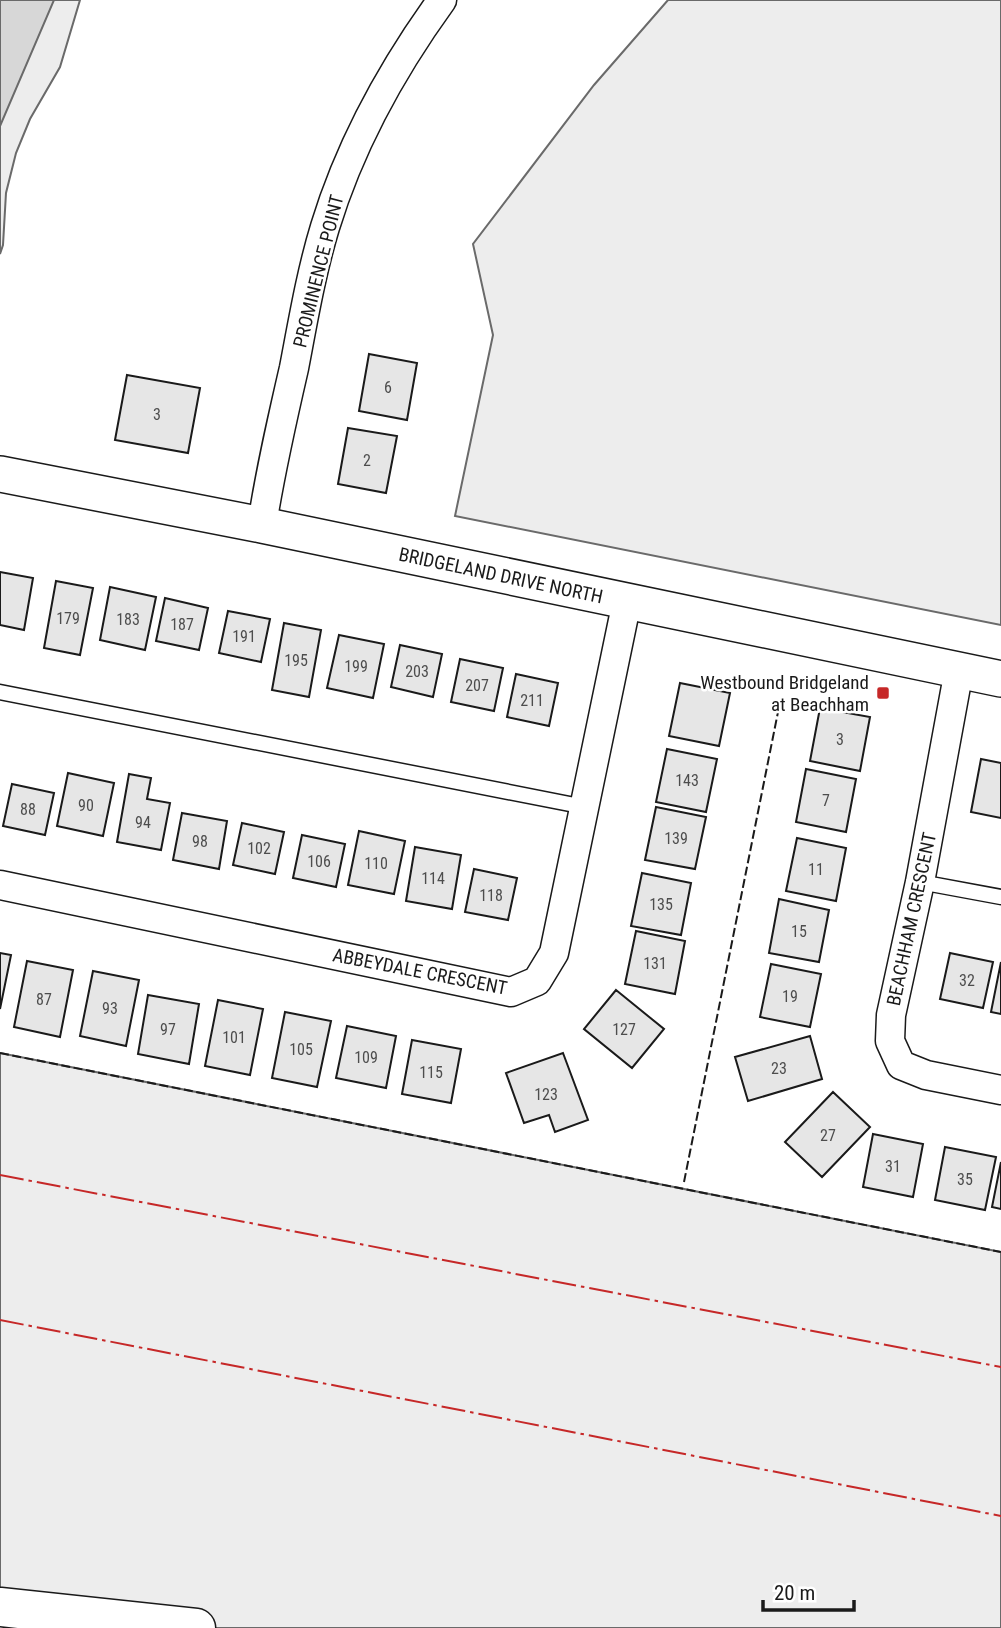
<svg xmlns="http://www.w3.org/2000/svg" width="1001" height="1628" font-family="'Roboto Condensed',sans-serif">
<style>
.green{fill:#ededed;stroke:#6a6a6a;stroke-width:2}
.water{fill:#d7d7d7;stroke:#6a6a6a;stroke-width:2}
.building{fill:#e6e6e6;stroke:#1a1a1a;stroke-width:2}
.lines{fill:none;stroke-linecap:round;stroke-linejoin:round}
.service-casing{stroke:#1a1a1a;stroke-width:17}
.minor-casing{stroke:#1a1a1a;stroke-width:31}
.tertiary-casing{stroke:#1a1a1a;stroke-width:38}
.primary-casing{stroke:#1a1a1a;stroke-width:41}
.service{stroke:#fff;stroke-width:14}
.minor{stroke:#fff;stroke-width:28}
.tertiary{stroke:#fff;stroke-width:35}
.primary{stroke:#fff;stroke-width:38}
.fence{stroke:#1a1a1a;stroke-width:2;stroke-dasharray:9 3.5;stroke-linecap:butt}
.power{stroke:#c62828;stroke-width:2;stroke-dasharray:24 5 3.5 5;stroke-linecap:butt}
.poi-dot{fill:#c62828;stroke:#fff;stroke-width:2.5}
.labels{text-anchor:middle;stroke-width:5;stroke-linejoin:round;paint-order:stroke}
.number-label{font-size:16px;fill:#4d4d4d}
.street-label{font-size:19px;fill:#1a1a1a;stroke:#fff}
.poi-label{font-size:19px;fill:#1a1a1a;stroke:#fff;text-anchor:end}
</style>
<rect width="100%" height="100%" fill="#fff"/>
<!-- green -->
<path class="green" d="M0 0H80L60 67 30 119 16 153 6 193 3 245 0 254Z
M668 0H1001V625L455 516 493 335 473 244 594 85Z
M0 1053 1001 1252V1628H108L0 1606Z"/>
<!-- water -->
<path class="water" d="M0 0H54L0 126Z"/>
<!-- building -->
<path class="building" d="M369 354 417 363 407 420 359 411Z
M127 375 200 388 188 453 115 440Z
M348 428 397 436 386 493 338 484Z
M0 572 33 578 24 630 0 625Z
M56 581 93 588 80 655 44 648Z
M110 587 156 597 145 650 100 640Z
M165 598 208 608 199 650 156 641Z
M228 611 270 619 261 662 219 653Z
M284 623 321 630 309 697 272 690Z
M339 635 384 644 373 698 327 688Z
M400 645 442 654 433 697 391 687Z
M460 659 503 668 494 711 451 702Z
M516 674 558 683 549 726 507 717Z
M680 683 730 693 719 746 669 736Z
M820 708 870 717 860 771 810 761Z
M667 749 717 759 706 812 656 802Z
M981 759 1001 763V818L971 812Z
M806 769 856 779 846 832 796 822Z
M68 773 114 783 103 836 57 826Z
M129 774 151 778 147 799 170 803 161 850 117 842Z
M12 784 54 793 45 835 3 826Z
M656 807 706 817 695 869 645 860Z
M182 813 227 821 219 869 173 860Z
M242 823 284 832 275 874 233 865Z
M359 831 405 841 394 894 348 885Z
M302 835 345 844 336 887 293 878Z
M797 838 846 848 836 901 786 891Z
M415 847 461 855 452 909 406 901Z
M474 869 517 878 508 920 465 912Z
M642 873 691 883 681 935 631 926Z
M779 899 829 910 819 962 769 953Z
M636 931 685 941 675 994 625 984Z
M0 953 11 955 0 1009Z
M950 953 993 962 983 1008 940 999Z
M27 961 73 970 60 1037 14 1027Z
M1001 962V1014L991 1012Z
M771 964 821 974 810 1027 760 1017Z
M93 971 139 980 126 1046 80 1036Z
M616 990 664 1029 632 1068 584 1029Z
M148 995 199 1004 189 1064 138 1054Z
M218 1000 263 1009 250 1075 205 1066Z
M285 1012 331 1021 317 1087 272 1078Z
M347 1026 396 1036 386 1088 336 1078Z
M810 1036 822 1079 748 1101 735 1057Z
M412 1040 461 1049 451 1103 402 1094Z
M563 1053 588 1120 555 1132 549 1115 524 1123 506 1073Z
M833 1092 870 1127 822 1177 785 1142Z
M873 1134 923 1144 913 1197 863 1187Z
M945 1147 996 1157 985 1210 935 1200Z
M1001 1162V1209L992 1207Z"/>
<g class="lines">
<!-- service casing -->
<g class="service-casing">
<path id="service" d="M0 692 585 807
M920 882 1001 897"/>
</g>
<!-- minor casing -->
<g class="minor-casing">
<path id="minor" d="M262 525C270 472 282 420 294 368 303 321 311 273 325 227 350 145 392 69 442 0
M959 670 920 882 891 1015 890 1041 901 1065 926 1075 1001 1090
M0 885 511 992 537 981 554 953 627 601"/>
</g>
<!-- tertiary casing -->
<g class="tertiary-casing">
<path id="tertiary" d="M0 474 262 525 1001 679"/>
</g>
<!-- primary casing -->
<g class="primary-casing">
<path id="primary" d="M0 1607 196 1628"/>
</g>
<!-- service -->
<use href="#service" class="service"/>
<!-- minor -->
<use href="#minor" class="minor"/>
<!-- tertiary -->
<use href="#tertiary" class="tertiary"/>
<!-- primary -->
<use href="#primary" class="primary"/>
<!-- fence -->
<path class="fence" d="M0 1053 1001 1252
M684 1182 780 702"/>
<!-- power -->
<path class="power" d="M0 1175 1001 1367
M0 1320 1001 1516"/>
</g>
<!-- markers -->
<rect class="poi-dot" x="876" y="686" width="14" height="14" rx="3.5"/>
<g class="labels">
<!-- number labels -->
<g class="number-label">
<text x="388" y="393">6</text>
<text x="157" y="420">3</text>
<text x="367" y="466">2</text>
<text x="68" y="624">179</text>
<text x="128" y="625">183</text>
<text x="182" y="630">187</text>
<text x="244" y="642">191</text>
<text x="296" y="666">195</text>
<text x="356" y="672">199</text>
<text x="417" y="677">203</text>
<text x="477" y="691">207</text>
<text x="532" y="706">211</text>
<text x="840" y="745">3</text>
<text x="687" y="786">143</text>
<text x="826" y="806">7</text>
<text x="86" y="811">90</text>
<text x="28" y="815">88</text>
<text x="143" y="828">94</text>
<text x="676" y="844">139</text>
<text x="200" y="847">98</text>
<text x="259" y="854">102</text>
<text x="319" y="867">106</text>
<text x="376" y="869">110</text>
<text x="816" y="875">11</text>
<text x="433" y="884">114</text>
<text x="491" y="901">118</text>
<text x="661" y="910">135</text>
<text x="799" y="937">15</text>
<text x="655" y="969">131</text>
<text x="967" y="986">32</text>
<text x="790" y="1002">19</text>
<text x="44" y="1005">87</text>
<text x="110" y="1014">93</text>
<text x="168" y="1035">97</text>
<text x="624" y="1035">127</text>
<text x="234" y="1043">101</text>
<text x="301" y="1055">105</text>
<text x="366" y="1063">109</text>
<text x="779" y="1074">23</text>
<text x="431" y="1078">115</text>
<text x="546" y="1100">123</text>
<text x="828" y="1141">27</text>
<text x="893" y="1172">31</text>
<text x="965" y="1185">35</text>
</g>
<!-- street labels -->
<g class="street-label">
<text transform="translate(318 271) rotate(-76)" y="7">PROMINENCE POINT</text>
<text transform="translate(501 575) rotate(12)" y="7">BRIDGELAND DRIVE NORTH</text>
<text transform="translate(911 919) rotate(-78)" y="7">BEACHHAM CRESCENT</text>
<text transform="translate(420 971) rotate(11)" y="7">ABBEYDALE CRESCENT</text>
</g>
<!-- poi labels -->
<g class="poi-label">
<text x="869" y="689">Westbound Bridgeland<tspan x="869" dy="22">at Beachham</tspan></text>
</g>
</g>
<!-- scale -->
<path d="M763 1600v10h91v-10" fill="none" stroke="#1a1a1a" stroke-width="3.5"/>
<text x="774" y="1600" font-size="21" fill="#1a1a1a" stroke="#ffffff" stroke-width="5" paint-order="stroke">20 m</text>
</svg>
